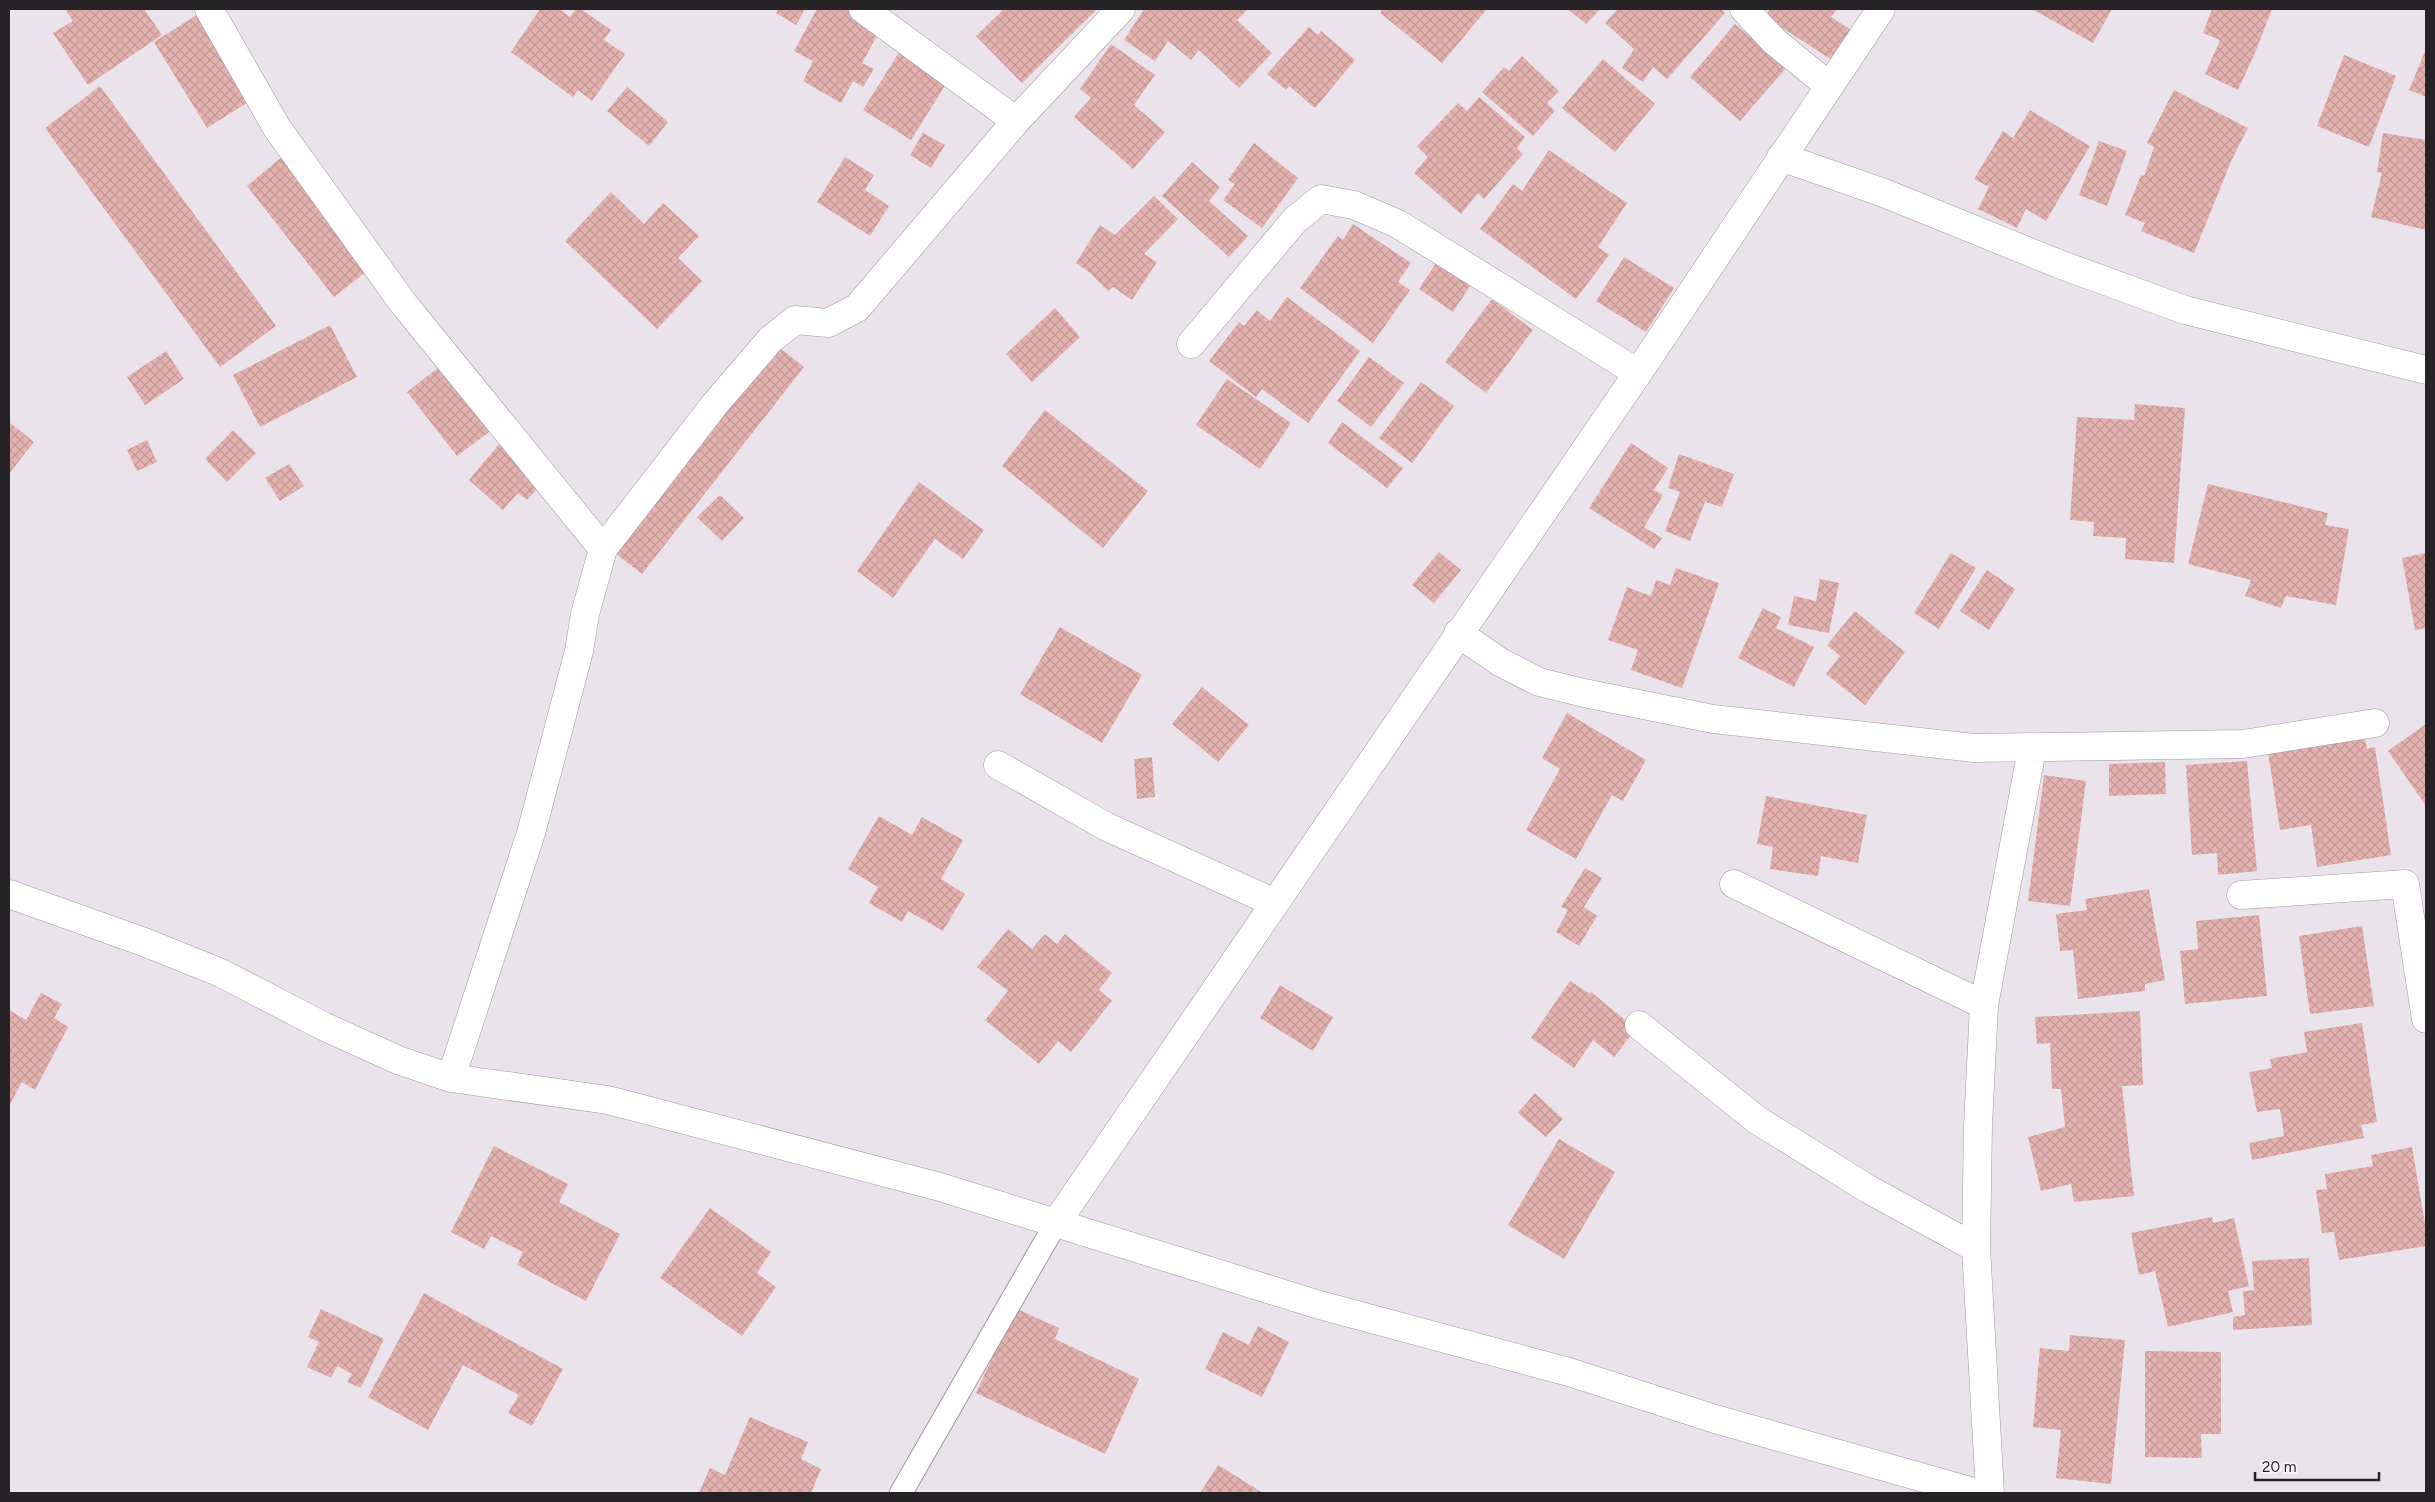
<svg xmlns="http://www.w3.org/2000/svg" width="2435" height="1502" font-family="Figtree,sans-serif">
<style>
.building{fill:url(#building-cross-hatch)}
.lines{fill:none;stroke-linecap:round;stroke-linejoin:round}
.service-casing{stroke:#9e989f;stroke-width:24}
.minor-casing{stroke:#9e989f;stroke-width:29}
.service{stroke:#fff;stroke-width:22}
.minor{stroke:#fff;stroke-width:28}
</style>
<defs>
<pattern id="building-cross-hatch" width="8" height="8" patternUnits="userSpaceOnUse" patternTransform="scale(1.25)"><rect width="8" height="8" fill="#e4b2af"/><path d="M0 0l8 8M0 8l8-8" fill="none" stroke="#c39996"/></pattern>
</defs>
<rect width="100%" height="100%" fill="#ebe3eb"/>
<!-- building -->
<path class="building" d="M65 9H144L162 35 88 85 53 33 73 21Z
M540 9H559L570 17 576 9H581L611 30 604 40 625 54 592 101 578 90 573 97 511 52Z
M778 9H805L796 25 776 13Z
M817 9H853L883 25 862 63 874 69 863 87 853 81 841 103 803 81 813 61 794 51Z
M1004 9H1097L1022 83 976 36Z
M1144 9H1248L1237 20 1272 53 1239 88 1199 50 1191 60 1168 41 1155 61 1124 40Z
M1380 9H1485L1486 10 1442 63 1380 13 1382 10Z
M1568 9H1600L1586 24Z
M1618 9H1721L1725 13 1667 79 1653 67 1643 82 1622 68 1634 49 1605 23Z
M1770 9H1837L1831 17 1851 30 1832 60 1765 17Z
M2032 9H2112L2093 43Z
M2212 9H2272L2255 53 2238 90 2205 74 2220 40 2203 33Z
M200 13 253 99 207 128 154 42Z
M1735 24 1786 68 1740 121 1690 77Z
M1309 27 1318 35 1321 31 1355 60 1315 108 1289 86 1286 90 1267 74Z
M1111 44 1155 75 1134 105 1165 132 1133 169 1074 117 1091 98 1080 89Z
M903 46 951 76 911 140 863 110Z
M2426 49V97L2409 90Z
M2344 55 2396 76 2369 147 2317 126Z
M1522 56 1559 91 1547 103 1555 111 1533 136 1482 92 1504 67 1509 71Z
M1603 59 1655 104 1615 152 1562 108Z
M100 86 276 326 220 367 45 128Z
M627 87 668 122 649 146 607 111Z
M2174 90 2248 128 2232 159 2194 253 2141 231 2145 223 2125 215 2141 175 2144 176 2154 147 2147 143Z
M1479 97 1525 137 1517 148 1523 154 1484 199 1478 193 1461 214 1414 173 1428 157 1417 146 1458 103 1467 111Z
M2030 110 2090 146 2046 221 2026 209 2017 228 1978 209 1989 187 1974 179 2003 131 2013 138Z
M923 133 945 145 931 168 910 155Z
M2383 133 2426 140V230L2371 217 2382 173 2377 172Z
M2099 141 2127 151 2107 206 2079 195Z
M1254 143 1298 178 1262 228 1223 200 1235 184 1228 180Z
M1549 150 1627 203 1598 247 1609 255 1576 299 1480 229 1513 184 1522 191Z
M283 156 371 268 334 297 247 186Z
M845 157 874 175 865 190 889 206 870 236 817 202Z
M1192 162 1220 187 1209 201 1248 236 1229 257 1162 196Z
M611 192 644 224 663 203 699 236 678 258 702 281 657 329 565 241Z
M1154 196 1178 219 1144 254 1157 262 1132 300 1113 287 1108 291 1090 273 1076 263 1100 225 1115 235Z
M1353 224 1411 263 1398 282 1410 290 1373 343 1300 288 1338 236 1343 240Z
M1624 257 1674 288 1646 332 1596 301Z
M1436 263 1470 286 1453 312 1419 289Z
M1287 297 1360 351 1308 423 1262 389 1256 397 1209 361 1239 322 1244 326 1257 310 1270 321Z
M1492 299 1533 330 1486 393 1445 362Z
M1055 308 1080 337 1032 382 1006 354Z
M330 325 357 377 260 427 233 375Z
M775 344 804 367 642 574 612 551Z
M166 351 184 379 145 405 127 377Z
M1369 357 1404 383 1371 427 1337 401Z
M443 364 493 429 457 456 407 392Z
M1227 379 1291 423 1260 469 1196 425Z
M1421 382 1454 406 1412 463 1379 438Z
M2135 404 2185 408 2174 563 2125 559 2126 538 2093 536 2094 522 2070 520 2077 417 2134 420Z
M1045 410 1148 491 1103 548 1002 466Z
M9 422 34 442 9 474Z
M1342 422 1403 468 1387 488 1328 443Z
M233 430 256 453 227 482 205 459Z
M147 440 157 462 137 471 127 450Z
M500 443 543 482 527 500 518 493 503 510 469 480Z
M1631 443 1668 468 1654 490 1663 495 1644 527 1662 538 1654 549 1589 508Z
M1679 454 1734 474 1722 507 1705 502 1690 541 1665 531 1680 492 1668 488Z
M289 464 304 486 280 501 265 478Z
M919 482 984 530 963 559 935 539 893 598 857 571Z
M2208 484 2328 513 2325 525 2349 529 2336 605 2286 596 2281 608 2245 596 2251 580 2188 564Z
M720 495 744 518 722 541 697 517Z
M1439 552 1461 570 1434 603 1412 585Z
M1951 553 1976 568 1939 629 1914 613Z
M2426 553V628L2415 630 2402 558Z
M1676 568 1719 583 1682 688 1631 670 1638 650 1608 640 1627 587 1651 596 1656 580 1670 585Z
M1987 570 2015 589 1989 630 1960 611Z
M1820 579 1839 583 1829 633 1788 625 1794 596 1816 601Z
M1763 608 1781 617 1776 628 1814 647 1794 687 1738 658Z
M1855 611 1905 652 1865 705 1826 674 1840 656 1827 645Z
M1060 627 1142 675 1102 743 1020 694Z
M1202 687 1249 725 1218 762 1172 724Z
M1567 713 1646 760 1623 801 1612 795 1576 859 1526 830 1560 769 1542 758Z
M2426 724V806L2388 751Z
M2365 737 2367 749 2375 747 2391 855 2317 867 2311 825 2280 830 2268 752Z
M1152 757 1155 797 1137 799 1134 759Z
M2247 761 2257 871 2218 875 2217 853 2192 855 2186 765Z
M2165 762 2166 794 2109 796V764Z
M2044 775 2086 781 2070 906 2028 901Z
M1766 796 1867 815 1858 863 1821 856 1818 876 1770 869 1773 847 1757 844Z
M879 816 912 835 922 817 963 840 941 879 965 894 943 931 908 911 902 922 869 903 878 887 848 869Z
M1585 868 1602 878 1584 907 1597 916 1579 946 1556 932 1568 910 1561 907Z
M2149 889 2165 980 2145 984V991L2078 999 2073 950 2060 951 2056 914 2087 910 2085 899Z
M2259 915 2267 996 2185 1004 2180 951 2198 949 2196 921Z
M2362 926 2374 1006 2310 1014 2299 936Z
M1008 929 1032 949 1045 934 1057 944 1065 934 1112 973 1099 990 1112 1001 1071 1052 1058 1041 1039 1064 985 1020 1008 991 977 967Z
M1570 981 1590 994 1591 992 1636 1029 1614 1057 1593 1040 1574 1068 1531 1038Z
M1280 985 1333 1017 1313 1051 1260 1018Z
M41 993 62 1004 54 1018 68 1027 35 1090 22 1082 9 1106V1010L26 1020Z
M2140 1011 2143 1085 2122 1086 2134 1196 2074 1202 2071 1184 2041 1191 2028 1137 2065 1127 2061 1089H2052L2050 1043 2037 1044 2035 1017Z
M2362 1023 2377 1122 2361 1125 2364 1138 2252 1160 2249 1143 2284 1136 2280 1109 2257 1112 2249 1072 2272 1068 2270 1059 2307 1052 2304 1032Z
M1535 1093 1563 1119 1546 1137 1518 1113Z
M1559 1139 1615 1172 1564 1259 1508 1225Z
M494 1146 568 1184 559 1202 620 1234 586 1301 517 1265 523 1252 491 1236 484 1249 451 1232Z
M2412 1147 2426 1230V1246L2339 1260 2334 1232 2322 1233 2316 1190 2327 1189 2325 1174 2373 1166 2371 1155Z
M710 1208 771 1252 757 1273 776 1287 742 1336 660 1278Z
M2212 1217 2213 1223 2234 1218 2249 1286 2228 1291 2233 1312 2168 1327 2155 1271 2139 1275 2131 1233Z
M2309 1258 2312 1325 2233 1330V1317L2245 1315 2243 1291 2254 1290 2252 1261Z
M424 1293 563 1369 532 1426 508 1413 519 1395 463 1365 428 1430 368 1397Z
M1015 1308 1059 1328 1055 1339 1139 1379 1105 1454 976 1393Z
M321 1309 384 1339 361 1388 347 1382 352 1374 337 1366 331 1378 307 1367 319 1342 308 1337Z
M1258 1326 1289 1342 1262 1397 1205 1369 1223 1332 1249 1345Z
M2070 1335 2125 1340 2111 1484 2056 1478 2061 1430 2033 1427 2040 1348 2069 1351Z
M2145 1351 2221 1352V1434H2201L2202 1458 2145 1457Z
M750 1417 808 1442 801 1459 821 1469 811 1493H699L710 1468 725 1475Z
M1218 1465 1263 1493H1200Z"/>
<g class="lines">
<!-- service casing -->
<g class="service-casing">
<path id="service" d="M901 1493 1056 1223"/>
</g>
<!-- minor casing -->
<g class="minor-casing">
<path id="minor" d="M209 9 277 128 403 303 603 549
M863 9 1016 121
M1744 9 1774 41 1828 85
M1781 157 1884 193 2059 264 2185 310 2426 370
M1191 344 1295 220 1321 199 1354 205 1398 224 1638 373
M1458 633 1500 662 1539 682 1584 693 1713 719 1974 748 2243 744 2375 723
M998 765 1107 827 1275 903
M1734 884 1984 1005
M9 894 144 942 221 973 323 1026 398 1060 451 1078 608 1100 940 1187 1316 1304 1569 1372 1715 1419 1977 1493
M2241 895 2405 884 2426 1019
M1639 1025 1757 1120 1868 1189 1976 1248
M451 1078 531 833 579 651 585 614 603 549 715 404 770 340 795 320 828 323 857 308 1016 121 1121 9
M1056 1223 1638 373 1881 9
M1990 1493 1976 1248 1978 1126 1984 1005 2032 749"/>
</g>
<!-- service -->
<use href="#service" class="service"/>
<!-- minor -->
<use href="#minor" class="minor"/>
</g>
<!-- border -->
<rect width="2435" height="1502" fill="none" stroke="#262326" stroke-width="20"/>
<!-- scale -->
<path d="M2255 1472v8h124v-8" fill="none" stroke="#262326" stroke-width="2.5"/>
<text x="2262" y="1472" font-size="15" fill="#262326" stroke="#f8f1f9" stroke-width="4" paint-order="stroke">20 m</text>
</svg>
